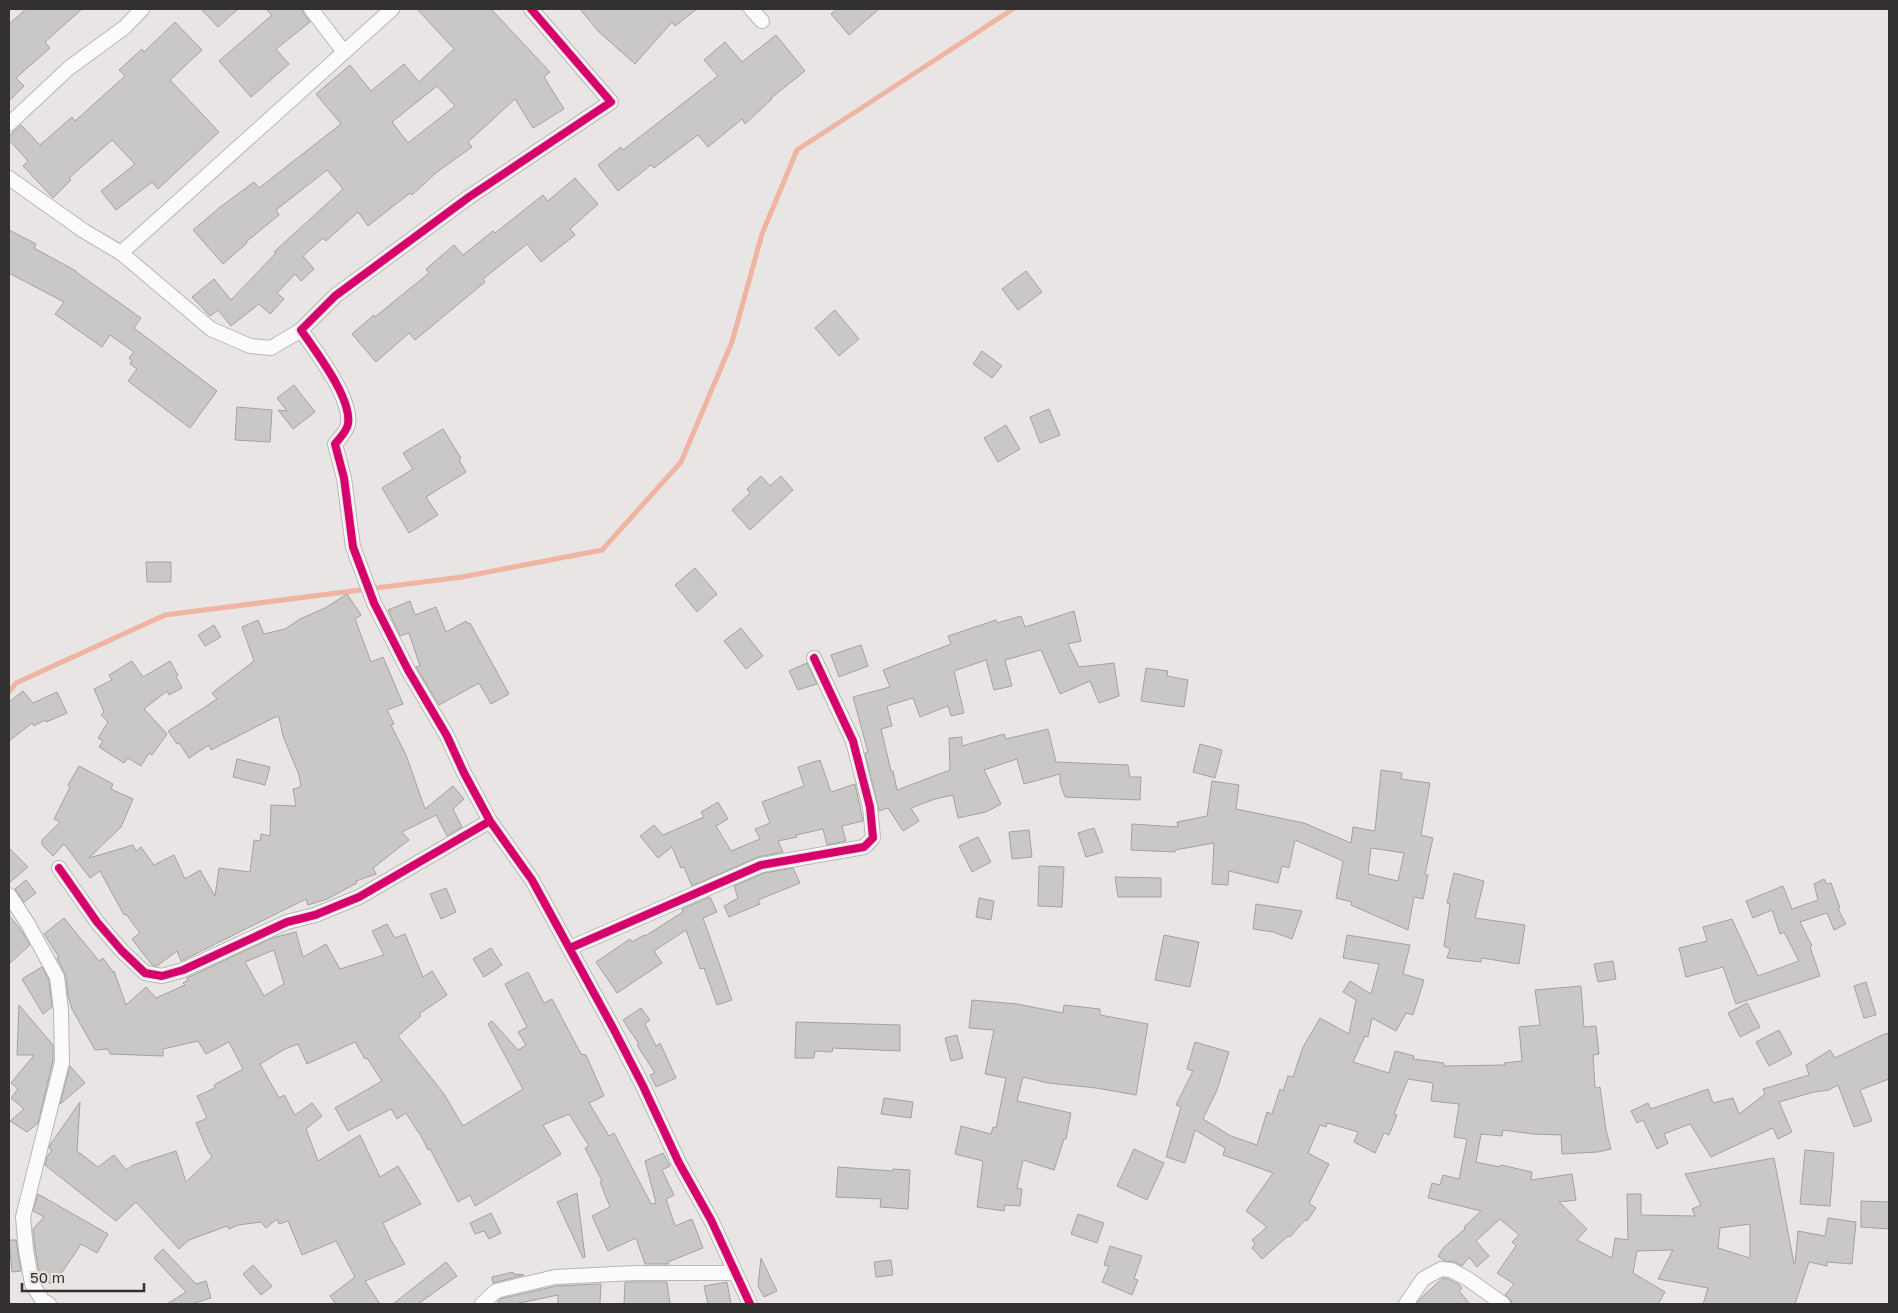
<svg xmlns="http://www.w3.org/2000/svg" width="1898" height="1313" font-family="'Golos Text',sans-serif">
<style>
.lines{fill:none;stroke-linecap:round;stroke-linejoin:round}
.stream{stroke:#f0b4a2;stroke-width:5}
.building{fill:#cac8c7;stroke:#a4a2a1;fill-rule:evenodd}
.minor-casing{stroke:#b9b6b5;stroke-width:16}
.minor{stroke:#fcfbfb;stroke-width:14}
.cycleway-casing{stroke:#eae4e2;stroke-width:11}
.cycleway{stroke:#d6006c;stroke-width:8}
</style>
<rect width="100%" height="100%" fill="#e8e5e4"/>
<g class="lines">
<!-- stream -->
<path class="stream" d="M9 692 16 683 165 615 462 577 602 550 681 462 732 342 762 234 797 150 1013 9"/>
</g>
<!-- building -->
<path class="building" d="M26 9H82L45 42 50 48 16 78 24 86 9 101V24Z
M201 9H238L218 27Z
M266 9H302L304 14 310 22 276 49 289 64 251 97 219 61 272 15Z
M417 9H491L550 72 544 77 564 109 533 128 515 99 468 142 472 147 437 172 412 195 410 193 368 226 358 212 326 241 323 238 303 256 314 269 301 281 295 274 277 293 284 299 270 314 259 304 231 326 218 310 210 316 192 297 214 279 231 300 276 253 274 252 343 189 327 170 276 210 279 215 246 242 247 243 223 264 193 230 219 208 254 182 259 188 341 124 316 94 350 65 371 91 404 64 419 82 454 49ZM437 86 455 106 408 143 392 122Z
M580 9H697L675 26 672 22 635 64 598 31Z
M837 9H879L849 35 831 14Z
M175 22 202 50 170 80 219 132 158 189 152 182 116 210 101 191 135 164 112 140 69 178 71 180 53 198 23 166 28 161 9 140V136L21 125 40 145 72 117 75 121 125 76 119 70 142 49 144 52Z
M776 35 805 71 771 98 772 99 745 124 742 119 708 147 698 135 654 168 651 165 618 191 598 165 621 147 623 150 718 76 704 60 725 42 742 62Z
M575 178 598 204 570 229 575 235 541 262 527 244 483 279 485 282 415 340 409 333 376 362 352 334 374 315 375 317 429 273 426 269 454 245 463 255 493 231 495 233 543 195 548 201Z
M9 230 36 244 34 248 76 271V272L141 318 134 328 217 391 190 428 128 381 137 369 130 364 132 361 129 358 134 352 110 335 102 347 55 314 64 302 9 273Z
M1026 271 1042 292 1018 310 1002 289Z
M835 310 859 339 839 356 815 328Z
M982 351 1002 366 992 378 973 364Z
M294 385 315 412 293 429 278 410 287 411 277 398Z
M237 407 272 410 270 442 235 440Z
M1049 409 1060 435 1040 443 1030 417Z
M1006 425 1020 449 998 462 984 438Z
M443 429 461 458 459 460 466 472 426 497 438 515 409 533 382 488 413 469 403 453Z
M761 476 770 486 781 476 793 490 750 530 732 510 750 493 747 489Z
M146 562H171V582H147Z
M695 568 717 594 697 612 675 585Z
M347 594 361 615 355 619 371 662 383 657 403 704 387 710 394 724 391 725 406 755 425 809 453 786 464 799 453 809 462 827 447 836 436 815 402 832 409 840 373 868 376 874 356 881 357 883 327 899 308 905 306 899 181 961 177 951 157 966 152 965 132 939 140 933 126 914 124 915 100 871 90 878 64 844 53 856 42 845V840L60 822 54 819 70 787 68 785 79 766 113 784 111 789 133 799 121 827 89 858 133 845 136 851 141 847 154 865 174 855 185 879 200 870 215 896 219 868 250 872 254 840 260 841 261 834 270 836 271 805 296 806 293 789 301 787 299 775 283 736 279 717H275L211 750 209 745 189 758 179 743 177 744 168 731 217 699 212 693 254 661 242 627 258 620 264 634 285 629 300 619 325 608Z
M410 601 415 615 436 607 446 632 466 621 468 624 470 623 509 694 491 704 479 683 439 705 416 667 420 666 409 633 400 636 388 610Z
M1074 611 1081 641 1068 644 1079 667 1114 663 1119 696 1099 703 1090 681 1060 694 1041 650 1005 660 1012 686 994 690 986 660 954 671 964 713 951 716 948 706 920 717 913 698 887 706 892 726 881 729 891 771H893L897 790 950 770 949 738 962 737V746L1004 734 1006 739 1048 729 1056 762 1128 765 1130 777H1141L1140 800 1065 797 1060 783V774L1024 784 1017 759 984 770 1001 804 986 812 958 818 953 795 935 799 911 808 919 821 903 831 888 808 879 811 865 753 868 752 853 697 890 687 883 670 951 644 948 636 996 620 997 623 1021 616 1025 627Z
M214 625 221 637 205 646 198 635Z
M741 628 763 656 746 669 724 641Z
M861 645 868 666 839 677 831 655Z
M132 661 143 677 170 661 178 675 176 676 182 688 169 695 167 691 144 709 167 734 152 755 149 753 141 766 128 758 124 763 99 747 103 741 98 738 108 722 101 715 104 712 94 689 112 680 109 675Z
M807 663 817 684 798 690 789 671Z
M1146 668 1168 671 1167 676 1188 680 1184 707 1141 701Z
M23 691 33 703 57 692 67 713 46 722 45 720 34 726 32 723 9 741V702Z
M1200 744 1222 750 1215 778 1193 772Z
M237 759 270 767 265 785 233 777Z
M820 760 831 792 855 784 863 821 842 826 846 841 827 845 823 829 796 835 797 837 778 841 783 852 758 857 692 886 684 867 681 868 672 847 658 858 640 836 654 825 663 835 704 817 701 812 718 802 728 819 716 826 731 851 760 839 755 829 770 823 762 802 804 786 798 767Z
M1381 770 1402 773 1401 779 1430 783 1421 835 1433 838 1425 874 1428 875 1423 899 1414 897 1408 930 1351 905 1352 902 1336 898 1343 861 1295 840 1289 868 1282 866 1278 883 1229 871 1228 885 1212 884 1214 843 1175 850V852L1131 850 1132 824 1178 827 1177 822 1207 816 1212 781 1239 785 1236 809 1304 823 1351 843 1353 827 1375 831ZM1371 848 1404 853 1398 881 1368 874Z
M1094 828 1103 852 1086 857 1078 833Z
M1029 830 1032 857 1012 859 1009 832Z
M978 837 991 862 972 872 959 846Z
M9 848 28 867 9 883Z
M1039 866 1064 867 1062 907 1038 906Z
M793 868 800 883 758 900 760 904 729 917 724 906 738 898 734 886 764 873Z
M1454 873 1484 881 1475 918 1525 925 1519 964 1482 958 1481 962 1447 958 1450 949 1444 946 1450 904 1447 903Z
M1115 877 1161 878V897H1118Z
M1824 879 1827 884 1831 883 1840 908 1838 909 1846 924 1834 930 1827 913 1800 922 1812 946 1810 947 1820 976 1736 1004 1723 967 1686 977 1679 948 1707 941 1703 927 1732 919 1758 976 1799 961 1784 932 1780 934 1772 910 1753 918 1746 901 1783 886 1792 909 1818 900 1814 884Z
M26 880 36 893 24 902 15 889Z
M446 888 456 912 441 919 430 894Z
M710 897 717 912 703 918 732 1000 717 1005 704 968 700 969 686 930 654 951 662 963 617 993 596 962 630 939 632 942 644 935 645 936 683 912 682 909Z
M979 898 994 901 991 920 976 917Z
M1256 904 1302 911 1292 939 1273 932 1253 929Z
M9 915 23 933 30 945 9 964Z
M64 918 99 961 103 958 113 972 114 971 126 1005 146 987 156 998 185 985 183 983 188 980 187 978 272 938 296 932 303 957 326 944 340 969 384 955 372 931 387 924 395 938 405 934 423 977 432 971 447 995 419 1014 421 1016 398 1036 444 1094 463 1126 523 1089 488 1024 492 1021 518 1050 526 1045 518 1032 527 1027 505 984 528 972 544 1003 552 999 581 1054 586 1055 604 1096 589 1103 609 1136 614 1133 651 1204 656 1203 645 1161 663 1153 670 1166 662 1170 674 1195 666 1199 675 1226 692 1219 703 1248 668 1262 669 1264H645L636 1238 608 1251 592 1216 610 1207 600 1182 602 1181 585 1148 589 1146 569 1114 543 1125 561 1154 475 1206 470 1195 458 1202 430 1149 428 1150 419 1132H418L406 1113 397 1119 391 1109 348 1131 335 1108 382 1081 367 1058 365 1059 355 1042 307 1064 298 1044 285 1049 260 1064 279 1098 284 1095 295 1115 312 1103 322 1116 306 1129 318 1161 360 1135 380 1177 398 1166 421 1204 383 1223 390 1238 405 1264 365 1281 380 1304H336L330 1296 355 1277 336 1241 302 1255 288 1221 279 1224 277 1219 266 1228 261 1222 238 1225 229 1229 227 1226 189 1240 179 1249 136 1202 116 1221 45 1165 47 1157 52 1150 49 1148 50 1145 80 1102 77 1151 98 1167 114 1155 126 1170 133 1165 176 1151 186 1182 212 1157 208 1151 196 1123 207 1118 197 1096 215 1088 214 1085 243 1069 229 1042 206 1054 198 1041 163 1049V1056L110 1054 108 1049 95 1050 72 1009 68 996 66 976 57 958 59 957 44 934ZM274 950 284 984 264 996 245 962Z
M1164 935 1199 942 1190 987 1155 980Z
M1347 935 1410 945 1403 974 1424 980 1413 1015 1406 1013 1396 1031 1372 1018 1368 1037 1365 1036 1353 1062 1389 1073 1395 1051 1414 1056 1413 1059 1444 1063V1066L1505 1065 1504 1063 1522 1061 1519 1027 1540 1025 1535 990 1581 986 1584 1027 1596 1026 1599 1054 1593 1055 1595 1088 1600 1087 1606 1130 1611 1149 1598 1152 1562 1154 1561 1135 1533 1134 1503 1130 1502 1136 1481 1134 1476 1162 1500 1167 1501 1165 1532 1172 1531 1180 1572 1174 1576 1200 1559 1202 1587 1229 1577 1240 1612 1258 1615 1238 1628 1240 1627 1194H1641V1215L1695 1216 1692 1209 1701 1205 1685 1174 1774 1158 1794 1264H1795L1798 1231 1825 1236 1828 1218 1856 1222 1852 1264 1827 1262V1266L1809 1262 1795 1304H1703L1708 1288 1658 1279 1673 1250 1637 1251 1633 1273 1665 1292 1658 1304H1512L1511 1300 1505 1295 1514 1284 1497 1273 1516 1246 1512 1242 1519 1235 1500 1219 1476 1241 1489 1256 1477 1267 1469 1257 1462 1266 1455 1262 1444 1261 1438 1256 1444 1247 1465 1229 1464 1227 1481 1211 1428 1198 1432 1183 1440 1185 1443 1175 1459 1179 1467 1139 1454 1137 1459 1104 1431 1101 1433 1083 1408 1079 1394 1114 1397 1115 1389 1135 1384 1133 1375 1153 1354 1142 1358 1132 1327 1123 1326 1127 1320 1125 1308 1153 1329 1164 1309 1203 1316 1208 1307 1221 1305 1220 1290 1237 1288 1236 1262 1259 1252 1248 1255 1244 1252 1240 1267 1227 1246 1211 1273 1173 1223 1155 1225 1148 1195 1130 1185 1163 1166 1157 1181 1107 1176 1105 1193 1071 1187 1069 1195 1042 1229 1052 1217 1090 1203 1119 1231 1136 1257 1145 1267 1112 1272 1114 1280 1089 1283 1091 1288 1076 1293 1077 1303 1047 1320 1018 1349 1034 1356 1000 1343 992 1350 981 1371 994 1379 964 1343 958ZM1750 1224V1258L1718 1248 1720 1228Z
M491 948 502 965 484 977 473 959Z
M1613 961 1616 979 1598 982 1594 964Z
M42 967 49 980 52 1007 43 1014 22 979Z
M1866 982 1876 1015 1864 1018 1854 986Z
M972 1000 1017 1004 1063 1013 1064 1005 1100 1009V1015L1148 1024 1136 1095 1096 1088 1048 1083 1023 1077 1017 1101 1071 1113 1066 1139H1064L1054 1170 1023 1160 1017 1188 1022 1189 1020 1206 1005 1205 1004 1211 977 1207 983 1161 955 1154 961 1126 991 1134 993 1127 996 1128 1006 1078 985 1074 994 1030 969 1028Z
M1747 1003 1760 1027 1740 1037 1728 1013Z
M19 1005 53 1045V1061L38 1123 27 1132 10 1121 24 1109 11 1098 18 1089 11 1083 34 1055H17Z
M641 1008 650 1020 645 1024 656 1046 660 1043 676 1078 656 1087 650 1075 655 1073 637 1045 639 1044 623 1020Z
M796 1022 900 1025V1051L833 1048 832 1052 815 1051 814 1058H795Z
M1779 1030 1792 1054 1769 1066 1756 1042Z
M1889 1033V1079L1860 1090 1872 1121 1854 1127 1838 1085 1829 1090 1814 1092 1779 1102 1792 1132 1778 1139 1773 1128 1711 1157 1690 1124 1664 1134 1668 1143 1657 1149 1643 1120 1637 1123 1631 1111 1648 1103 1651 1109 1708 1089 1713 1103 1733 1098 1739 1114 1765 1094 1763 1089 1809 1075 1806 1065 1830 1050 1835 1058 1882 1035Z
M957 1035 963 1058 951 1061 945 1038Z
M70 1066 85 1083 60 1104Z
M884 1098 913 1102 911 1118 881 1114Z
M1134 1149 1164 1163 1147 1200 1117 1186Z
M1805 1150 1834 1153 1830 1206 1800 1204Z
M838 1167 893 1171V1169L910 1170 908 1209 880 1207 881 1199 836 1197Z
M577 1193 585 1257 583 1258 557 1202Z
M38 1194 108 1234 97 1253 81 1244 63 1271 50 1284 39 1272 35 1249 33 1229 44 1217 33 1211Z
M1861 1201 1889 1202V1229L1861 1227Z
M491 1213 501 1233 489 1239 484 1231 475 1234 470 1223Z
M1078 1214 1104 1223 1097 1243 1071 1234Z
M9 1240H16L21 1271 12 1272Z
M1110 1246 1142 1256 1134 1279 1138 1280 1132 1295 1102 1282 1109 1266 1104 1265Z
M163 1249 196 1284 206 1281 211 1298 191 1304H167L186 1292 154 1258Z
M761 1258 777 1291 764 1297 758 1286Z
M891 1260 893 1275 876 1277 874 1262Z
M446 1262 457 1276 418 1304H393Z
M253 1265 272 1286 261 1295 243 1274Z
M513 1272V1274L524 1275 493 1283 492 1277Z
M1443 1278 1448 1279 1458 1284 1462 1288 1459 1291 1470 1304H1416L1422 1297Z
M625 1282H667L670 1304H624Z
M727 1282 731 1304H708L704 1286Z
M599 1284H601L600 1304H558V1295L515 1304H499L498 1301 500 1299 556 1286Z"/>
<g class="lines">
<!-- minor casing -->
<g class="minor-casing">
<path id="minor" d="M311 9 344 52
M531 9 611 102 469 197 335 296 301 330C316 352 352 398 348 424 347 431 339 439 335 444L344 478 353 547 374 603 408 670 447 736 464 773 490 821 532 880 613 1028 643 1086 679 1163 711 1220 750 1304
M751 9 762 21
M9 124 69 68 125 27 142 9
M9 178 84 231 121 253 211 329 250 346 271 348 301 330
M121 253 392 9
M59 868 97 922 122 951 145 973 162 976 183 970 287 922 315 915 359 897 490 821
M9 895 28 924 57 977 61 1010 62 1062 23 1217 26 1250 32 1284 43 1301 49 1304
M570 948 761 865 864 847 873 838 870 807 853 741 814 658
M482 1304 496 1291 555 1277 635 1273H735
M1406 1304 1423 1279 1441 1269 1451 1270 1468 1279 1503 1304"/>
</g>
<!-- minor -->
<use href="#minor" class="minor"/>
<!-- cycleway casing -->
<g class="cycleway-casing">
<path id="cycleway" d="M531 9 611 102 469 197 335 296 301 330C316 352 352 398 348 424 347 431 339 439 335 444L344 478 353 547 374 603 408 670 447 736 464 773 490 821 532 880 613 1028 643 1086 679 1163 711 1220 750 1304
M59 868 97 922 122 951 145 973 162 976 183 970 287 922 315 915 359 897 490 821
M570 948 761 865 864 847 873 838 870 807 853 741 814 658"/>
</g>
<!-- cycleway -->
<use href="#cycleway" class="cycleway"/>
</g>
<!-- border -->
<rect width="1898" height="1313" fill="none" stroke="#333130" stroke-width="20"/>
<!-- scale -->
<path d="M22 1283v8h122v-8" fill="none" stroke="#333130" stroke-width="2.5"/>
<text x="30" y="1283" font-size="15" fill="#333130" stroke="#eae4e2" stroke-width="4" paint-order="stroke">50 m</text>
</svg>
